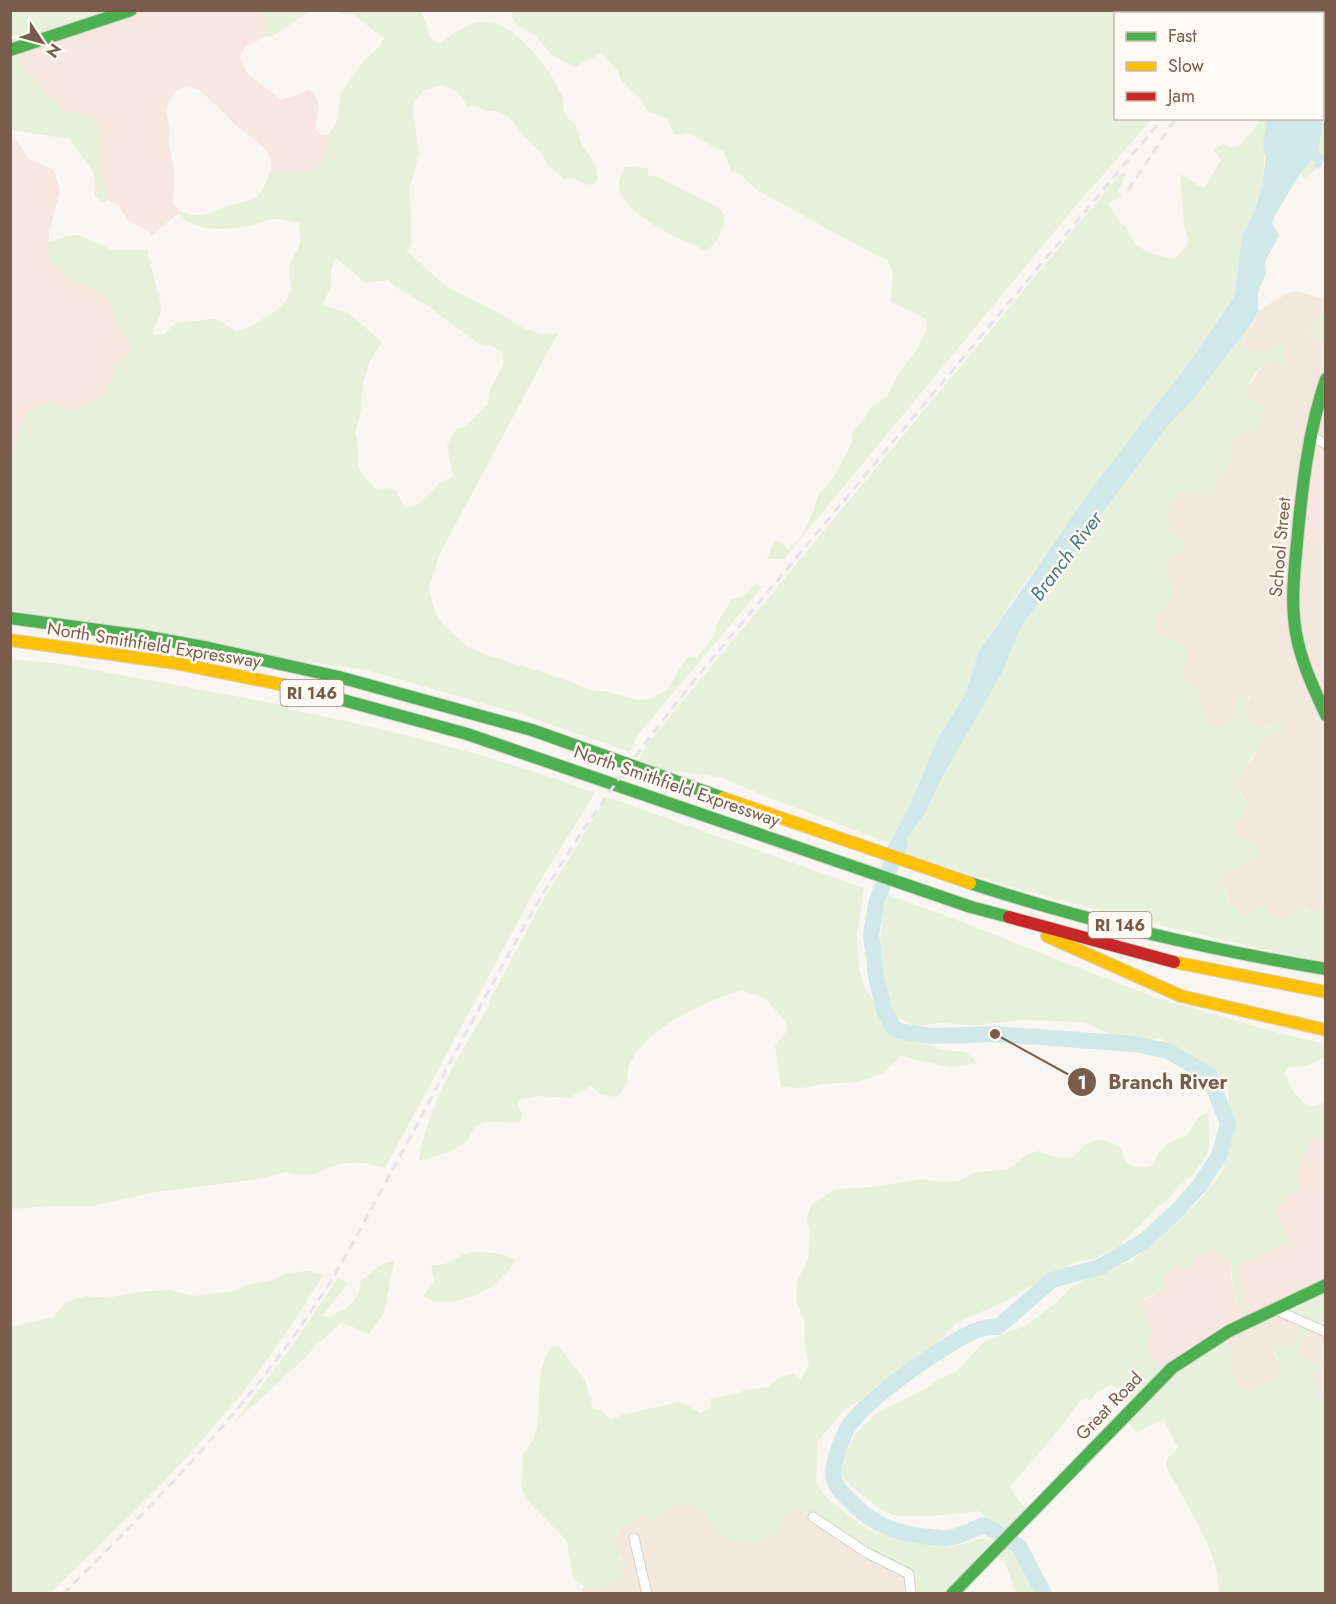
<svg xmlns="http://www.w3.org/2000/svg" width="1336" height="1604" font-family="Jost,sans-serif">
<style>
.residential{fill:#f2e8de}
.commercial{fill:#f6e8e1}
.green{fill:#e7f0db;fill-rule:evenodd}
.water{fill:#d0e8ea}
.lines{fill:none;stroke-linecap:round;stroke-linejoin:round}
.river{stroke:#d0e8ea;stroke-width:16}
.street-casing{stroke:#d7d1cb;stroke-width:11}
.fast-casing{stroke:#d9d2cb;stroke-width:14}
.slow-casing{stroke:#d9d2cb;stroke-width:14}
.jam-casing{stroke:#d9d2cb;stroke-width:14}
.street{stroke:#fefefd;stroke-width:9}
.fast{stroke:#4caf50;stroke-width:12}
.slow{stroke:#ffc107;stroke-width:12}
.jam{stroke:#c62828;stroke-width:12}
.rail{stroke:#e6e3e7;stroke-width:3;stroke-dasharray:9 6;stroke-linecap:butt}
.labels{text-anchor:middle;stroke-width:5;stroke-linejoin:round;paint-order:stroke}
.shield{fill:#fffaf3;stroke:#a28b7f;stroke-width:1.5}
.shield-label{font-size:16px;font-weight:bold;fill:#7a5c4d}
.street-label{font-size:18px;fill:#7a5c4d;stroke:#fffaf3}
.water-label{font-size:20px;font-style:italic;fill:#437c86;stroke:#fffaf3}
.leader{fill:none;stroke:#7a5c4d;stroke-width:2}
.callout-dot{fill:#7a5c4d;stroke:#fffaf3;stroke-width:2}
.mark-label{font-size:18px;text-anchor:middle;font-weight:bold;fill:#fff}
.callout-label{font-size:20px;text-anchor:middle;font-weight:bold;fill:#7a5c4d;stroke:#fffaf3;stroke-width:5;stroke-linejoin:round;paint-order:stroke}
</style>
<rect width="100%" height="100%" fill="#f9f5f0"/>
<!-- residential -->
<path class="residential" d="M1296 291 1325 299V309L1316 319 1309 334 1325 343V444L1300 539 1326 544V905L1314 913 1302 908 1283 920 1270 916 1242 915 1232 905 1222 884 1223 875 1240 864 1242 840 1232 829 1248 806 1237 786 1238 778 1252 760 1259 745 1278 722 1261 728 1251 723 1245 706 1251 696 1239 697 1231 694 1235 699 1237 717 1226 727H1213L1206 721 1200 707 1198 688 1183 678 1182 644 1156 634 1155 619 1172 592 1167 574V562L1182 550 1169 527 1167 510 1181 492 1213 494 1215 486 1232 460 1231 450 1233 439 1245 430 1258 431 1251 400 1248 395V387L1262 366 1268 362H1276L1288 367 1282 359 1285 345 1260 353 1249 351 1243 343 1258 311 1286 294Z
M1274 1308 1304 1324 1292 1345 1282 1346 1273 1352 1281 1366 1277 1378 1249 1391 1239 1386 1229 1370 1230 1362 1221 1335Z
M1312 1330 1325 1332V1364L1313 1363 1300 1354 1298 1348Z
M1325 1367V1402L1322 1401 1313 1382 1317 1371Z
M676 1504 698 1505 780 1522 785 1516 797 1508 904 1571 913 1594H582V1588H586L622 1559 615 1548 616 1537 621 1527 640 1517 646 1518 652 1522Z"/>
<!-- commercial -->
<path class="commercial" d="M134 11H261L268 23 265 37 245 47 240 57 247 73 281 100 300 94 307 90 314 93 319 104 315 130 322 135H329L326 157 313 172 270 171 272 165 268 152 263 147 236 125 200 90 187 86 177 90 170 99 166 109 170 130 169 144 174 170V195L172 203 180 212 151 236 150 232 128 220 119 206 109 200 100 170V139L88 115 63 111 57 102 48 97 32 76 25 71 18 48Z
M11 140 17 141 28 158 54 170 60 190 49 233V242L65 277 101 293 109 301 114 318 133 350 117 366 105 395 88 406 68 410 52 403 21 426 11 462Z
M1311 440 1325 444V544L1300 539Z
M1325 1136V1284L1249 1317 1243 1301 1239 1267 1245 1262 1276 1215V1210L1296 1185 1297 1169 1310 1140 1314 1137Z
M1213 1249 1221 1257 1232 1260 1230 1275 1236 1299 1245 1317 1164 1371 1153 1359 1147 1346 1152 1330 1145 1316 1142 1300 1151 1297 1163 1288 1165 1285 1164 1277 1174 1266 1179 1264H1192L1195 1256Z"/>
<!-- green -->
<path class="green" d="M10 11H102L105 18 18 48 25 71 32 76 48 97 57 102 63 111 88 115 97 124 100 139V170L109 200 103 202 95 196 94 173 69 139 11 130Z
M261 11 262 10 310 11 273 36 265 37 268 23Z
M337 11H422L429 37 440 44C454 33 470 20 490 22 516 24 553 73 562 96 564 102 562 108 565 114 568 120 574 122 577 128 579 132 579 137 580 141 586 154 602 166 596 183L587 185 575 178 564 179 547 164 543 155 524 136 510 118 497 111H486L476 106 468 107 458 92 442 85 423 91 414 102 413 112 419 153 410 187 411 242 409 250 406 249V250L447 287 499 313 523 328 541 334 558 333 440 553 429 588 434 610 442 624 469 648 490 656 557 677 594 691H605L637 700 652 699 668 688 686 659 690 656 697 657 716 633V625L732 599 743 596 756 583 762 587 637 736 630 752 521 714 366 670 299 661 11 610 10 462 21 426 30 410 52 403 68 410 88 406 105 395 117 366 133 350 114 318 109 301 101 293 65 277 47 256 49 242 67 236 79 235 112 250H147L161 305 160 316 153 329 155 335 164 334 176 323 212 319 221 321 236 332C249 329 284 308 289 296 294 285 287 273 291 263 300 242 302 248 299 223 291 222 283 219 275 219 268 219 260 223 253 225 230 230 192 234 178 211 184 212 190 215 196 215 207 216 213 212 223 208 252 197 258 208 270 171L313 172 326 157 329 135 338 119 340 98 343 90 365 59 380 46 384 38 351 13 342 14ZM335 257 365 283 388 280 396 287 425 304 480 344 492 346 502 352 504 364 490 389 488 404 465 427 457 428 447 445 453 476 440 483 416 506 405 508 396 491 390 488 377 490 361 473 358 466V446L355 433 361 410 363 383 370 361 382 342 347 312 327 307 323 304 331 285V272Z
M512 11V10L1244 11 1241 14H1116V118L1152 119 1073 209 784 559H767L774 542 778 540 789 550 801 537 814 509 818 495 834 477 852 442V432L864 419 872 406 887 397 898 374 916 351 927 329 925 318 891 302 893 273 887 259 877 256 757 190 740 174 731 171 724 152 688 133 678 135 674 133 667 119 648 111 640 98 621 80 618 71 601 53C593 58 583 61 576 68L551 54 536 36 518 25 512 18Z
M1325 116C1325 142 1330 164 1304 178L1301 173 1319 140 1315 130Z
M1258 119H1268L1262 188 1253 215 1242 235 1235 293 1232 300 1191 360 1019 591 978 653 965 695 939 736 911 802 889 843 770 798 720 777 661 769 639 760 647 744 1120 174 1127 173 1118 191 1122 197 1108 203 1121 224 1127 227C1130 250 1156 255 1175 259L1186 247 1188 239 1184 225 1180 174 1202 188 1206 186 1221 160 1214 150 1223 144 1231 148 1240 146C1246 135 1256 132 1258 119Z
M626 167 647 168 649 176 658 177 717 207 724 214C725 227 717 244 706 251 681 238 594 206 626 167Z
M1325 309V343L1309 334 1316 319Z
M1252 323 1243 343 1249 351 1260 352 1283 344 1285 345 1282 359 1289 368C1283 366 1277 361 1270 362 1260 363 1244 386 1248 396 1251 402 1260 403 1265 405L1258 431 1245 430C1232 440 1229 443 1232 460L1215 486 1213 494 1181 492 1167 510 1169 527 1184 543 1182 550 1167 562V574L1172 592 1167 608C1155 615 1156 621 1156 634L1182 644 1188 655 1184 665 1183 678 1198 688C1200 704 1201 717 1213 727H1226L1237 717 1235 699 1230 693 1239 697 1251 695C1242 705 1247 712 1252 724L1261 728 1279 722 1283 727 1281 733C1277 734 1270 734 1267 736 1263 738 1237 781 1237 784 1238 792 1244 799 1248 806L1232 829 1242 840 1257 843V857L1251 865 1240 864 1223 875C1221 888 1231 907 1242 915L1249 914 1265 905 1270 916 1283 920 1302 908 1306 911 1314 912 1325 905V963C1183 931 1040 900 902 852L905 841 930 803 955 754 1003 671 1019 632 1028 617 1109 504 1171 422 1191 402Z
M11 659 62 664 288 706V709C392 730 496 756 595 793L536 888 385 1168 365 1163H347L332 1166 314 1174 302 1175 286 1172 258 1179 150 1193 93 1206H52L11 1209Z
M607 797 864 888 857 934 859 969 865 989 883 1011 891 1033 897 1037 923 1042 940 1050 966 1052 978 1063 952 1067 915 1060 902 1055 883 1073 857 1082 822 1084 803 1088 781 1087 775 1046 786 1032 787 1023 766 999 742 990C705 1002 648 1026 630 1063 627 1070 628 1081 626 1086 624 1089 620 1094 617 1097L601 1095 591 1086 569 1098 539 1096 519 1100 518 1108 523 1114 519 1122C506 1124 489 1119 477 1125 471 1129 471 1137 467 1141 455 1151 434 1158 419 1160 430 1100 459 1055 490 1004L489 1001 546 895Z
M888 895 941 914 1154 997 1282 1034 1325 1044V1057L1306 1066 1288 1068 1285 1073C1289 1087 1297 1099 1310 1107L1325 1102V1136L1314 1137 1310 1140C1303 1156 1290 1175 1300 1191L1289 1194 1276 1210V1215L1291 1242 1245 1262 1239 1267 1243 1301 1249 1317H1245C1235 1298 1230 1282 1232 1260L1221 1257 1213 1249 1195 1256 1192 1264 1185 1269 1179 1264 1174 1266 1164 1277 1165 1286C1158 1293 1150 1296 1142 1300L1145 1316 1152 1331 1147 1346 1153 1359 1164 1371 1221 1335 1233 1357 1229 1370 1239 1386 1249 1391 1277 1378 1281 1366 1271 1345H1292L1304 1324 1280 1311 1325 1284V1332L1312 1329 1298 1348 1300 1354 1313 1363 1325 1364V1367L1317 1372 1313 1382 1322 1401 1325 1402V1593H1218C1224 1561 1182 1496 1166 1467V1460L1178 1448 1163 1419 1137 1433 1121 1415 1133 1402 1111 1384 1095 1394 1090 1401 1086 1398 1081 1400 1062 1426 1010 1487 1018 1500 1029 1511 1007 1530 978 1511 933 1516H896L883 1511 852 1487 836 1470 855 1435 875 1414 923 1390 940 1379 956 1372 984 1342 1009 1331 1024 1327 1058 1301 1070 1289 1091 1276 1132 1261 1155 1239 1177 1222 1199 1201 1223 1170 1226 1154 1229 1090C1223 1071 1183 1052 1166 1041L1159 1038 1142 1041 1118 1037 1084 1022 1024 1020 975 1025 939 1023 914 1026 888 1012 885 1003 879 959 883 910Z
M1208 1112 1210 1143 1207 1155 1192 1176 1180 1185 1166 1201 1158 1207 1118 1247 1093 1259 1074 1262 1050 1281 1028 1287 1008 1300 956 1323 930 1352 904 1366 890 1379 876 1386 859 1401 847 1407 818 1441 816 1481 819 1488 830 1501 869 1530 877 1534 899 1535 951 1547 984 1538 997 1541 1023 1557 1029 1565 1043 1593H1016L1006 1565 991 1550 950 1593H913L911 1576 798 1508C786 1515 780 1518 779 1532 761 1549 726 1545 711 1525 706 1518 704 1511 698 1505L676 1504 652 1522C643 1516 639 1517 630 1522 604 1536 621 1551 624 1572 615 1586 602 1589 586 1588L573 1578 567 1541 525 1498 522 1488 523 1453C545 1435 536 1398 541 1373 542 1364 547 1355 551 1346L559 1347 585 1380 593 1408 602 1411 610 1420 625 1414 680 1402 701 1413 711 1407 710 1399 740 1393 744 1390 768 1387 777 1379 793 1373 800 1380 809 1365 804 1339 805 1323 796 1301 798 1279 808 1260 810 1235 807 1217 811 1205 835 1189 874 1187 920 1179 941 1182 959 1181 975 1172 1006 1170 1030 1153 1039 1151 1059 1158 1074 1157C1090 1138 1098 1135 1120 1147 1125 1167 1135 1171 1154 1165L1157 1155 1168 1143 1187 1135 1198 1118Z
M472 1252C486 1253 504 1251 516 1261 509 1270 500 1279 492 1286 477 1298 439 1309 423 1296L435 1282 431 1265C450 1267 454 1256 472 1252Z
M394 1261 384 1313 369 1334 342 1322 324 1339 318 1342 306 1357 234 1423 294 1343 337 1278 348 1283 323 1315 329 1318 339 1311 346 1310 358 1295 361 1280 384 1263Z
M308 1271 324 1274C293 1323 261 1372 223 1416 170 1479 109 1536 50 1593H11V1327L53 1317 67 1302 85 1296 108 1298 136 1292 169 1290 193 1296 234 1291 247 1285 272 1280 288 1273Z"/>
<!-- water -->
<path class="water" d="M1322 21H1325V116L1323 119 1318 152 1324 156 1323 163 1319 169 1314 167 1316 162 1311 160 1303 171H1302C1292 189 1280 204 1272 223L1279 235 1265 262 1266 273 1258 293V311L1252 323 1191 402 1171 422 1109 504 1028 617 1019 632 1003 671 944 774 924 815 905 841 902 852H885L911 802 939 736 965 695 978 653 1092 488 1191 360 1232 300 1235 293 1242 235 1253 215 1262 188 1266 156C1260 144 1266 131 1267 119L1322 118Z"/>
<g class="lines">
<!-- river -->
<path class="river" d="M900 844 877 900 871 934 876 976 884 1010 893 1027 899 1031 931 1036 995 1034 1135 1044 1168 1051 1209 1075 1228 1124 1219 1156 1200 1185 1177 1211 1144 1241 1100 1267 1052 1280 998 1327C975 1325 950 1345 932 1356 909 1371 858 1407 846 1431 840 1443 831 1466 834 1479 836 1488 844 1495 850 1501 873 1525 899 1535 931 1537 937 1537 944 1539 949 1538 961 1536 973 1529 984 1525L1019 1546 1044 1594"/>
<!-- street casing -->
<g class="street-casing">
<path id="street" d="M1310 436 1326 444
M1276 1310 1326 1332
M813 1517 867 1553 909 1574 911 1594
M634 1538 647 1594"/>
</g>
<!-- fast casing -->
<g class="fast-casing">
<path id="fast" d="M10 50 131 10
M1326 379C1309 429 1303 480 1298 532 1295 566 1290 600 1296 633 1301 662 1314 689 1326 715
M10 618 143 636 209 648 339 677 532 730 723 798
M299 688 467 734 971 907 1009 917
M970 883C1086 921 1205 949 1326 969
M952 1594 1172 1368 1229 1331 1326 1285"/>
</g>
<!-- slow casing -->
<g class="slow-casing">
<path id="slow" d="M10 640 175 663 299 688
M723 798 970 883
M1047 936 1181 996 1326 1030
M1174 962 1326 992"/>
</g>
<!-- jam casing -->
<g class="jam-casing">
<path id="jam" d="M1009 917 1174 962"/>
</g>
<!-- street -->
<use href="#street" class="street"/>
<!-- fast -->
<use href="#fast" class="fast"/>
<!-- slow -->
<use href="#slow" class="slow"/>
<!-- jam -->
<use href="#jam" class="jam"/>
<!-- rail -->
<path class="rail" d="M1251 14 1253 10
M1128 190 1176 118
M63 1594C154 1504 243 1413 314 1307 342 1266 364 1222 388 1178 435 1092 480 1004 529 918 580 828 641 746 706 666L1163 118"/>
</g>
<g class="labels">
<!-- shield labels -->
<g class="shield">
<rect x="280.5" y="680" width="63" height="26" rx="4.5"/>
<rect x="1088.5" y="912" width="63" height="26" rx="4.5"/>
</g>
<g class="shield-label">
<text x="312" y="699">RI 146</text>
<text x="1120" y="931">RI 146</text>
</g>
<!-- street labels -->
<g class="street-label">
<text transform="translate(1280 547) rotate(-85)" y="6">School Street</text>
<text transform="translate(154 645) rotate(9)" y="6">North Smithfield Expressway</text>
<text transform="translate(677 786) rotate(19)" y="6">North Smithfield Expressway</text>
<text transform="translate(1109 1406) rotate(-46)" y="6">Great Road</text>
</g>
<!-- water labels -->
<g class="water-label">
<text transform="translate(1066 556) rotate(-53)" y="7">Branch River</text>
</g>
</g>
<!-- callouts -->
<path class="leader" d="M995 1034L1082 1082"/>
<g class="callout-dot">
<circle cx="995" cy="1034" r="6"/>
<circle cx="1082" cy="1082" r="15"/>
</g>
<g class="mark-label">
<text x="1082" y="1089">1</text>
</g>
<g class="callout-label">
<text x="1168" y="1089">Branch River</text>
</g>
<!-- border -->
<rect width="1336" height="1604" fill="none" stroke="#7a5c4d" stroke-width="24"/>
<!-- legend -->
<rect x="1114" y="12" width="210" height="108" fill="#fffaf3" stroke="#cabbb1" stroke-width="1.5"/>
<rect x="1126" y="32" width="30" height="9" fill="#4caf50" stroke="#cabbb1" stroke-width="1.5"/>
<text x="1168" y="42" font-size="18" fill="#7a5c4d">Fast</text>
<rect x="1126" y="62" width="30" height="9" fill="#ffc107" stroke="#cabbb1" stroke-width="1.5"/>
<text x="1168" y="72" font-size="18" fill="#7a5c4d">Slow</text>
<rect x="1126" y="92" width="30" height="9" fill="#c62828" stroke="#cabbb1" stroke-width="1.5"/>
<text x="1168" y="102" font-size="18" fill="#7a5c4d">Jam</text>
<!-- north arrow -->
<g transform="translate(42 42) rotate(126)" stroke="#fffaf3" stroke-width="4.5" paint-order="stroke">
<path d="M0-4.5L10 22L0 15L-10 22Z" fill="#7a5c4d"/>
<text y="-9" font-size="16" font-weight="bold" text-anchor="middle" fill="#7a5c4d">N</text>
</g>
</svg>
